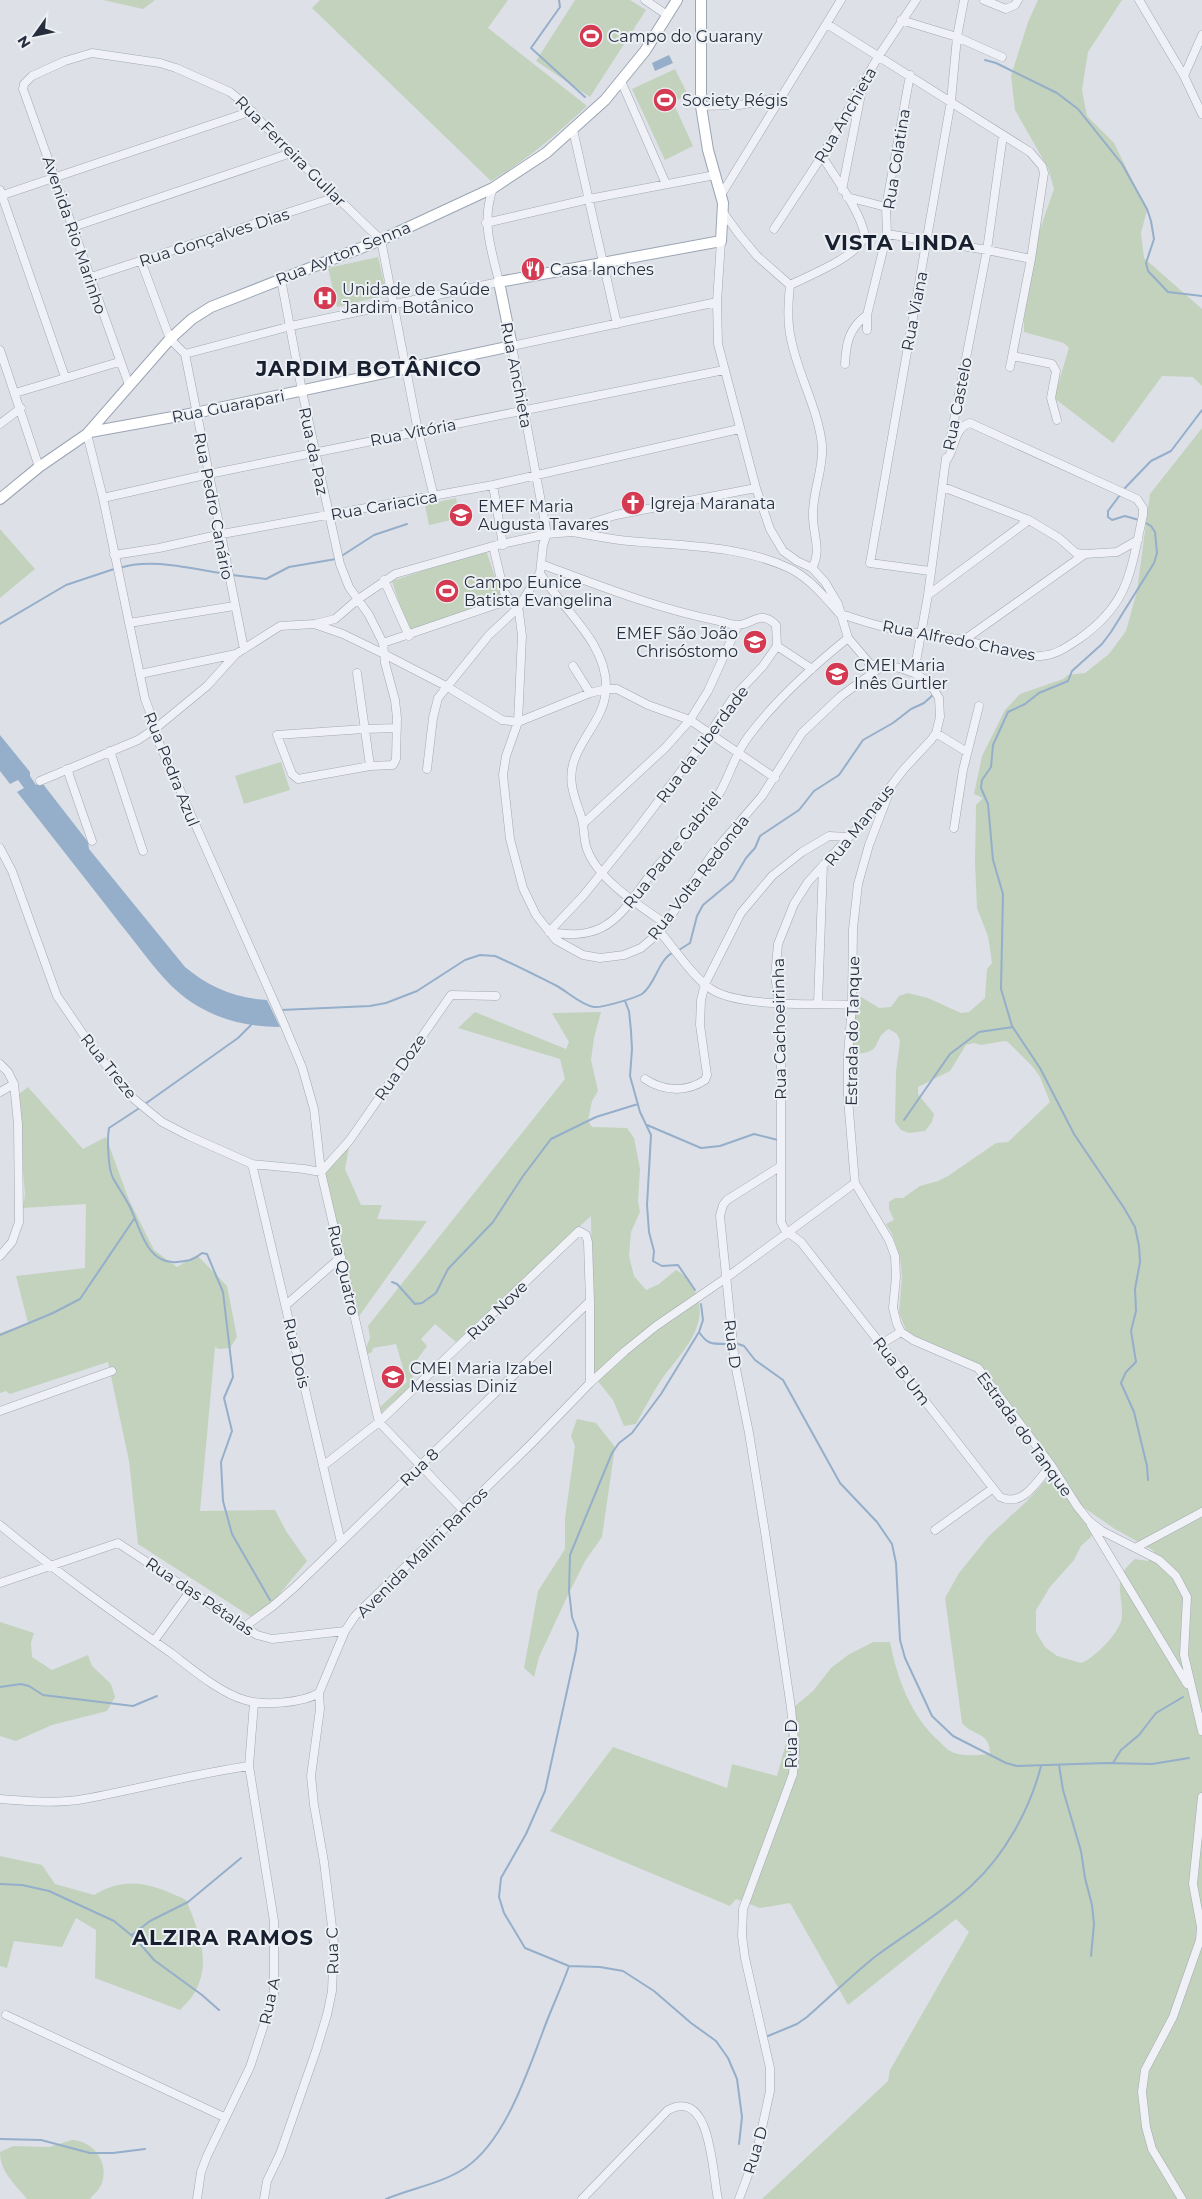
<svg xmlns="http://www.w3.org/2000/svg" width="1202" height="2199" font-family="Montserrat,sans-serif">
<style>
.green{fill:#c2d2bd;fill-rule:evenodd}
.water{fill:#95aeca}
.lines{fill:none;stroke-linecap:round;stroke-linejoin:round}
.stream{stroke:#95aeca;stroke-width:2}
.minor-casing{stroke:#a2a8b1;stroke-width:9}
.major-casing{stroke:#9ba5b4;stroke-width:12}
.minor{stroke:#eff1f6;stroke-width:8}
.major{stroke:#fff;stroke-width:10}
.labels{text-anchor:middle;stroke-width:4;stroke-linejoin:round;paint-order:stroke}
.poi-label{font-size:16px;fill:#262e3e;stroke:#ecf0f5;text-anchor:start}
.street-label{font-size:16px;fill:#262e3e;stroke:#ecf0f5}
.district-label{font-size:21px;font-weight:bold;letter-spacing:1px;fill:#18202f;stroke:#ecf0f5}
</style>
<rect width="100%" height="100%" fill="#dde1e7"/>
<!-- green -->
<path class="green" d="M103 0H155L143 9Z
M320 0H508L488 28 587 106C557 134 527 160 491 181L312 8Z
M575 0H630L646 10 590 97 536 61Z
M1038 0H1122L1088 52 1082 90 1087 116 1114 143 1147 210 1141 233 1144 258 1202 309V386L1193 377 1162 376 1113 443 1054 398 1069 348 1064 343 1024 332V318L1039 232 1054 189 1048 168 1015 110 1011 76 1028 22Z
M675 69 688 95 673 102 693 146 665 160 632 89Z
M378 257 387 295 337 307 328 268Z
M1202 428V2199H762L888 2081 890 2070 969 1932 956 1919 848 2005 790 1903 760 1908 736 1899 730 1906 550 1831 613 1747 727 1788 732 1764 777 1776 791 1725 789 1711 813 1691 831 1668 848 1655 873 1642H890C897 1678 911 1717 940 1742 943 1745 947 1750 952 1752 963 1757 978 1755 990 1754 990 1732 975 1737 962 1723L945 1598 959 1573 989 1536 1027 1501 1055 1470 988 1373 972 1361 925 1342 906 1330 899 1313 902 1277 900 1257 892 1234 886 1224 894 1220 889 1209V1202L895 1198H903L920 1186 938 1181 948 1176 996 1143 1008 1142 1050 1102 1040 1077 1033 1067 1008 1042 1004 1041 981 1045 974 1043 966 1045 950 1071 918 1087V1094L934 1114 932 1122 925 1131 909 1133 901 1130 895 1122 896 1072 900 1041 897 1034 889 1029C870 1039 887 1054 850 1054L858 995 879 1008 891 1007 899 996 908 993 928 998 961 1013 969 1012 985 998 987 969 992 963 988 936 977 908 975 863 976 805 983 798 974 794 982 756 1005 710 1020 694 1063 679 1068 675 1085 673 1109 654 1126 631 1137 591 1150 494ZM1083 1507 1115 1529 1154 1551 1148 1561 1135 1559C1112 1578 1122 1590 1122 1615 1123 1630 1094 1659 1081 1663L1057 1656 1045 1647 1036 1632V1610L1050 1587 1074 1560 1081 1546 1091 1537 1093 1529 1084 1522 1077 1510Z
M456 498 460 518 429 525 425 505Z
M0 529 35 569 0 598Z
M486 550 503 601 409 634 392 581Z
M281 762 290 790 244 804 235 776Z
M475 1012 566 1049 569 1042 552 1013 601 1012 594 1038 591 1060 598 1091 592 1101 588 1121 592 1127 627 1128 634 1138 640 1169 638 1201 640 1212 631 1232 629 1256 634 1276 646 1290 659 1284 676 1270C688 1277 692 1283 697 1296 709 1329 678 1356 661 1380 652 1394 644 1409 636 1424L624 1426 613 1400 593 1375 591 1216 456 1342 435 1324 421 1339 427 1346 411 1368 414 1383 381 1413 380 1407 407 1382 396 1344 373 1348 372 1352 368 1354 366 1348 370 1338 368 1326 565 1079 560 1059 458 1028Z
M28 1087 83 1149 106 1137 129 1200 154 1250 177 1267 197 1255 227 1286 237 1337 230 1348 219 1349 215 1347 200 1511 275 1510 286 1531 307 1561 267 1609 253 1618 138 1544 129 1461 108 1362 10 1394 6 1391 0 1393V1333L28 1323 16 1276 85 1268 86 1204 23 1208 25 1194 17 1101 19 1094Z
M350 1142 345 1169 361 1205H382L377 1219 427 1221 357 1319 325 1174Z
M577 1419 596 1423 615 1447 602 1537 585 1561 568 1595 539 1657 534 1677 524 1668 538 1591 565 1549V1518L575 1446 571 1436Z
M0 1622 34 1633 31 1643 32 1657 52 1670 88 1655 92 1666 111 1684 115 1697 107 1711 52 1725 16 1741 0 1736Z
M0 1856 42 1865 55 1884 94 1895C127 1875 153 1884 186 1900 198 1929 212 1962 195 1992 191 1999 185 2005 180 2010L95 1978 96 1930 76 1918 62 1947 14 1941 7 1968 0 1966Z
M72 2140C93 2141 109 2161 102 2183 100 2189 94 2194 90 2199H27C15 2184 0 2172 0 2152L13 2146 49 2147Z"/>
<!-- water -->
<path class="water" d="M669 55 673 63 655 71 652 63Z
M0 735 30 772V776L36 785 40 781 43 784 88 842 89 849 185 967C209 987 235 998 267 1000L280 1027C248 1027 218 1020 191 1002 163 983 143 951 122 926 87 881 52 836 17 792L24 788 18 780 10 784 0 771Z"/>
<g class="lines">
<!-- stream -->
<path class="stream" d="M559 0 560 7 531 48 585 97
M985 60 996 63 1057 93 1078 109 1122 164 1147 209 1151 221 1154 239 1146 263 1148 271 1168 292 1202 296
M1122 491 1151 461 1171 451 1202 410
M1120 495 1108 511V517L1112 520 1125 516 1139 520
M1144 522 1151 526 1155 532 1157 553 1154 563 1111 632 1102 644 1072 671 1068 681 1039 693 1025 704 1008 712 993 745 991 767 982 780 981 788 988 804 993 860 1003 894 1001 989 1012 1026 1040 1068 1074 1134 1124 1208 1135 1227 1139 1246 1140 1262 1135 1289 1136 1311 1131 1331 1136 1362 1126 1372 1121 1383 1134 1412 1147 1466 1148 1480
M340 557 374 535 407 524
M119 568C153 557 194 570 228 574
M232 575 266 579 289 567 336 559
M0 624 66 585 114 569
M679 950 690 943 697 916 703 905 733 880 746 858 755 848 760 836 799 810 814 791 839 775 863 740 893 723 911 709 924 703 933 695
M625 1001 629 1011 631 1031 632 1049 630 1076 640 1112 651 1135 647 1205 649 1232 654 1251 653 1261 662 1266 678 1265 695 1290
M281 1010 370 1006 386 1003 417 991 465 960 480 955 495 956C516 965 537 976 557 986 568 992 581 1005 594 1007 602 1008 635 998 642 994 656 984 658 959 674 952
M145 1104 238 1038 251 1025
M141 1107 109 1128C107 1139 108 1169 113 1178 118 1187 124 1196 129 1205 140 1226 146 1265 177 1262 188 1261 194 1260 202 1253L207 1254 223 1292 233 1377 224 1398 232 1431 221 1462 223 1501 232 1534 270 1600
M904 1120 950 1054 979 1032 1013 1027
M647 1125 701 1148 720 1146 754 1134 778 1140
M392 1282 397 1284 415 1304 422 1303 436 1293 448 1269 493 1222 523 1176 551 1139 596 1117 638 1104
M701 1304 703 1320 699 1332 661 1394 632 1433 619 1443 612 1453 570 1555 569 1591 572 1617 578 1633 576 1650 545 1791 526 1834 501 1878 499 1897 504 1913 525 1948 569 1966 600 1967 623 1971 654 1991 691 2023 716 2041 728 2058 737 2079 742 2117 739 2144
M699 1332C707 1344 711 1344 726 1344
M0 1335 53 1313 80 1299 134 1219
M738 1344 744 1346 755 1360 783 1380 840 1483 877 1522 892 1544 896 1563 900 1640 905 1658 932 1716 953 1736 1006 1763 1017 1766 1106 1763 1152 1764 1189 1758
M0 1687 21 1684 29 1686 43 1695 133 1706 157 1696
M1113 1763 1121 1750 1139 1735 1156 1713 1183 1697
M1059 1765 1063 1790 1081 1851 1085 1878 1092 1905 1094 1924 1091 1956
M0 1884 22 1885 49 1891 114 1921 136 1939 154 1960 202 1995 219 2010
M132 1935 150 1921 188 1902 241 1858
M768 2036 797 2024 807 2017C830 1997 852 1975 876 1956 907 1933 942 1913 971 1886 1005 1855 1030 1809 1041 1766
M0 2139 41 2140 90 2153H113L145 2149
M386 2199C412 2188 441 2184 465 2168 504 2142 526 2076 542 2034 550 2011 561 1989 569 1966"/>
<!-- minor casing -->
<g class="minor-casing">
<path id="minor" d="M645 0 667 15
M984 0 1006 9 1015 5 1018 0
M1139 0 1184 76 1202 114
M901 20 957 37 1002 57
M827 24 1030 152 1042 166 1044 173 1031 259 1010 367
M1184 76 1202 35
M621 81 666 184
M701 106 739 105 772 99
M573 130 617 324
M0 190 65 377
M842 190 861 94
M721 195 841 0
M0 196 252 111
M847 197 886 207
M723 212 738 233 757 256 790 285C788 303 787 322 791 339 798 375 818 408 822 445 824 469 812 492 813 516 813 535 822 551 812 568
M486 223 589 199 715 175
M73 227 291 153
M774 229 822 156 878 57 916 0
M887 234 987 250 1031 259
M721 241 717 302 718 344 756 488 770 529 783 551 797 561 812 568 825 582 838 604 848 638 870 664 900 668 914 673 929 682 939 698 940 717 936 733 931 740 904 769 868 816 808 882 794 904 778 944 775 976 781 1014V1222L785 1230 801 1242 1000 1497C1023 1508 1037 1481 1051 1465
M141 261 170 339 185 354 244 649
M91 277 336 197
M281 279 302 391 340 564 349 587 369 615 383 643 385 663 395 700 397 718 396 759 393 765 370 766 298 779 292 774 277 735 364 729 397 728
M790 285C810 275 857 257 865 236 860 210 836 179 822 156
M867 330V315L887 234 886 207 910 75
M0 350 39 467
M185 354 291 326 499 282C491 247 481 223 493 188
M1013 356 1052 364 1056 371 1051 398 1057 420
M845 364C846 343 849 328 867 315
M129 385 23 89 24 84 32 76 65 61 92 53 160 63 176 68 230 92 240 100 291 153 381 240 418 431 434 497
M15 393 119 362
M0 424 21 408
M87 434 103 498 145 699 156 728V736L284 1024 302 1067 314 1109 321 1172 379 1422 463 1510
M949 446 987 250 1003 135
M493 485 503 545
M943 487 1029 520 1059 538 1076 553 1085 554 1117 552 1138 540
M103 498 209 474 724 370
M572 532C591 535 609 539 629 541 683 546 741 545 791 569 810 579 825 597 839 613
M547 534 512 346 717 302
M493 546 504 592 519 612 522 636 518 722 506 756 503 775 510 839 523 888 536 915 556 940 583 955 600 958 624 955 641 948 660 932 713 853 762 796 802 733 841 696 881 667
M114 555 159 548 222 534 493 485 739 429
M541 564C600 586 658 609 719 621 725 622 732 625 738 625 754 624 760 609 776 625L777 646 763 666 733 698 710 733 635 832 583 896 549 932
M930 571 870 563 951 101 957 37 964 0
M540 573C561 608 608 643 606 689 605 717 582 736 574 761 567 781 575 798 581 816 585 827 583 839 587 849 598 880 640 906 666 924
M384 580 409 636
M928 595 1029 520
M841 614C860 620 879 627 899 630 921 634 942 636 963 640 987 645 1018 658 1041 656 1056 655 1067 647 1079 639 1130 603 1130 572 1143 515V508L1137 499 970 423C954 427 955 450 946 461
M129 623 234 606
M317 625 343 634 384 654 446 686 502 720 518 722 590 693 606 689H617L648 705 690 720 775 778
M964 640 1085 554
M383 643 509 600
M777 646 812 669
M573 666 590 693
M357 673 370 766
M914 673 928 595 946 458
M140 674 236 654 280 626 315 624 335 619 357 600 395 574 493 546 547 534 572 532 591 523 616 515 756 488
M936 733 967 752
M110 751 143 851
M67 769 92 841
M427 769 433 718 438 698 489 635 518 608 540 573 543 545 547 534
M40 781 138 740 156 728 207 686 236 654
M889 793 869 845 858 884 853 929 852 1005 848 1055V1099L855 1183 889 1240 895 1256 896 1277 893 1308 897 1324 901 1332 913 1340 978 1368 1051 1465 1077 1506 1089 1521 1102 1531 1159 1560 1176 1576 1187 1597 1184 1655 1202 1731
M584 823 665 748 690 720 708 691 738 625
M954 828 963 770 979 706
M0 848 12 871 57 996 94 1050 134 1099 162 1122 189 1136 252 1164 304 1169 321 1172
M549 932C568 935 584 936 601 928 625 916 638 889 655 869 675 846 702 820 719 794 730 775 735 754 748 737 776 699 812 667 848 638
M660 932C674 948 694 978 711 989 739 1008 818 1003 852 1005
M818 1003 823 865
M0 1064 8 1072 14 1084 18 1124 19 1222 12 1242 0 1256
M645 1079C663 1091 686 1093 705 1080L707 1075 700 1025 701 1000 705 984 741 913 772 876 802 852 829 836 848 837
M0 1092 14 1084
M252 1164 341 1542
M321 1172 349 1141 451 995 496 996
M286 1305 341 1257
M881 1344 901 1332
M0 1411 112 1371
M323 1466 379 1422 579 1231 586 1235 588 1242 590 1301V1383
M0 1525C55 1571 113 1612 171 1653 192 1669 220 1693 245 1700 263 1706 302 1703 319 1693L345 1631 355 1616 531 1444 590 1383 625 1351 656 1326 726 1278 855 1183
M1091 1525 1187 1684
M935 1530 992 1489
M1137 1547 1202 1512
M0 1583 118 1543 257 1635 272 1639 345 1631
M244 1627 273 1606 296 1586 590 1301
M154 1641 191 1590
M0 1799C28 1801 56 1804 84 1799 139 1789 193 1774 249 1766
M6 2015 224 2117
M197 2199 201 2172 207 2156 250 2067 274 1994V1921L249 1766 254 1703
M264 2199 267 2181 280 2154 316 2051 327 2015 332 1991 334 1943 324 1862 314 1805 311 1776 320 1709 319 1693
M582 2199 668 2110C712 2087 712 2174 718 2199
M739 2199 757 2151 770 2091V2068L745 1958 742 1936 743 1909 793 1774 795 1750 791 1708 765 1532 749 1433 735 1364 720 1216 723 1205 727 1200 781 1166
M1182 2199 1152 2149 1146 2127 1142 2092 1145 2070 1173 2017 1200 1940 1201 1927 1193 1884 1202 1797"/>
</g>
<!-- major casing -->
<g class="major-casing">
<path id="major" d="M90 432 195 413 512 346 499 282 721 241 723 203 708 150 701 106V0
M0 499 39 467 87 434 170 339 192 319 211 307 381 240 493 188 546 153 605 100 645 51 677 0"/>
</g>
<!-- minor -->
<use href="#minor" class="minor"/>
<!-- major -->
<use href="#major" class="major"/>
</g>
<!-- icons -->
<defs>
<g id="stadium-disc" transform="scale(1.25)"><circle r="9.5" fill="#d43a51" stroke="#ecf0f5"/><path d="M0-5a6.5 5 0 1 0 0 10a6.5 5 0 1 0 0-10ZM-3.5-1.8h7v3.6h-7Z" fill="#fff"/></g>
<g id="restaurant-disc" transform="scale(1.25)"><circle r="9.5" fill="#d43a51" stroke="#ecf0f5"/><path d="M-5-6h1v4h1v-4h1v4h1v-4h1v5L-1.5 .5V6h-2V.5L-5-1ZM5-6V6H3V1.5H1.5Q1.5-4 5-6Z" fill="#fff"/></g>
<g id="hospital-disc" transform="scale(1.25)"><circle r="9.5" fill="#d43a51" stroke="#ecf0f5"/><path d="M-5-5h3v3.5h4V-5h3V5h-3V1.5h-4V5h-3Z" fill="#fff"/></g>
<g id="church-disc" transform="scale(1.25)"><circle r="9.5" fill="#d43a51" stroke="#ecf0f5"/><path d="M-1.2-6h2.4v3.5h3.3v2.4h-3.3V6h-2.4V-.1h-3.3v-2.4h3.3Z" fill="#fff"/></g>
<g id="school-disc" transform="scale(1.25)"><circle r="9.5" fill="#d43a51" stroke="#ecf0f5"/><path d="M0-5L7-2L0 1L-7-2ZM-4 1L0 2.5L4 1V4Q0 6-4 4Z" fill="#fff"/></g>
</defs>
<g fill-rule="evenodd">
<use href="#stadium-disc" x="591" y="36"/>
<use href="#stadium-disc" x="665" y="100"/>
<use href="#restaurant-disc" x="533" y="269"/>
<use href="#hospital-disc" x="325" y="298"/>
<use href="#church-disc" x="633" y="503"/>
<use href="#school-disc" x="461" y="515"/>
<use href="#stadium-disc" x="447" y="591"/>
<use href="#school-disc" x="755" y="642"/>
<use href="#school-disc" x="837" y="674"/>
<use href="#school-disc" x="393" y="1377"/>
</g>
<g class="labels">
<!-- poi labels -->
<g class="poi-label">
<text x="608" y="42">Campo do Guarany</text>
<text x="682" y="106">Society Régis</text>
<text x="550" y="275">Casa lanches</text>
<text x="342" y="295">Unidade de Saúde<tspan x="342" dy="18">Jardim Botânico</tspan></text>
<text x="650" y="509">Igreja Maranata</text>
<text x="478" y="512">EMEF Maria<tspan x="478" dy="18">Augusta Tavares</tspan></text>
<text x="464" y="588">Campo Eunice<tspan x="464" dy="18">Batista Evangelina</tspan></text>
<text x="738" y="639" text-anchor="end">EMEF São João<tspan x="738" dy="18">Chrisóstomo</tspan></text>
<text x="854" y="671">CMEI Maria<tspan x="854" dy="18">Inês Gurtler</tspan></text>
<text x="410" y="1374">CMEI Maria Izabel<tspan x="410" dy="18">Messias Diniz</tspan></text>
</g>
<!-- street labels -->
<g class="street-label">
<text transform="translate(845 115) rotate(-60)" y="6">Rua Anchieta</text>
<text transform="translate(291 151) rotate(45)" y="6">Rua Ferreira Gullar</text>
<text transform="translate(896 159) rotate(-81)" y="6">Rua Colatina</text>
<text transform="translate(75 235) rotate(71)" y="6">Avenida Rio Marinho</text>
<text transform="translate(214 237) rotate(-18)" y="6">Rua Gonçalves Dias</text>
<text transform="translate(343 253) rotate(-22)" y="6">Rua Ayrton Senna</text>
<text transform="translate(914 311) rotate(-79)" y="6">Rua Viana</text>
<text transform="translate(517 375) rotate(79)" y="6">Rua Anchieta</text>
<text transform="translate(957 404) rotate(-79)" y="6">Rua Castelo</text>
<text transform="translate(228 406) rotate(-11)" y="6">Rua Guarapari</text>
<text transform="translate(413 432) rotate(-11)" y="6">Rua Vitória</text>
<text transform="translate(314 451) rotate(78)" y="6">Rua da Paz</text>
<text transform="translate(384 505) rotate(-10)" y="6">Rua Cariacica</text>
<text transform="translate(214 506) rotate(79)" y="6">Rua Pedro Canário</text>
<text transform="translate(959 640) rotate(11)" y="6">Rua Alfredo Chaves</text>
<text transform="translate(702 744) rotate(-53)" y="6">Rua da Liberdade</text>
<text transform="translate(172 769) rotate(68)" y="6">Rua Pedra Azul</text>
<text transform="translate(859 825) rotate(-51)" y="6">Rua Manaus</text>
<text transform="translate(672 850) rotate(-51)" y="6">Rua Padre Gabriel</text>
<text transform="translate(698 877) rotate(-52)" y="6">Rua Volta Redonda</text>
<text transform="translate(779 1029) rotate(-91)" y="6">Rua Cachoeirinha</text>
<text transform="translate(852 1031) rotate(-89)" y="6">Estrada do Tanque</text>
<text transform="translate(109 1066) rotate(51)" y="6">Rua Treze</text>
<text transform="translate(400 1067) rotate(-55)" y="6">Rua Doze</text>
<text transform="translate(344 1270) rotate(77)" y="6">Rua Quatro</text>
<text transform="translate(497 1310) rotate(-44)" y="6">Rua Nove</text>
<text transform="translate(733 1344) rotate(83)" y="6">Rua D</text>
<text transform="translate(297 1353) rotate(77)" y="6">Rua Dois</text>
<text transform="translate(902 1371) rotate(52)" y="6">Rua B Um</text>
<text transform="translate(1025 1434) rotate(54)" y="6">Estrada do Tanque</text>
<text transform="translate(419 1467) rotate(-44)" y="6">Rua 8</text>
<text transform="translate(422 1552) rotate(-45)" y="6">Avenida Malini Ramos</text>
<text transform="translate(200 1596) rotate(34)" y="6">Rua das Pétalas</text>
<text transform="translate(791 1744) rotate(-90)" y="6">Rua D</text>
<text transform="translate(332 1951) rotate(-91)" y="6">Rua C</text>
<text transform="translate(269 2001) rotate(-78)" y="6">Rua A</text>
<text transform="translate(755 2150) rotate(-73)" y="6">Rua D</text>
</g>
<!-- district labels -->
<g class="district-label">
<text x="900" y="250">VISTA LINDA</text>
<text x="369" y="376">JARDIM BOTÂNICO</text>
<text x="223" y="1945">ALZIRA RAMOS</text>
</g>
</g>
<!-- north arrow -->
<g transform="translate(35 35) rotate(237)" stroke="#ecf0f5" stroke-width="4" paint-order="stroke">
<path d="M0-4L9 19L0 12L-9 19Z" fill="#262e3e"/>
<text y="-8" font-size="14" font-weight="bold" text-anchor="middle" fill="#262e3e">N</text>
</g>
</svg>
